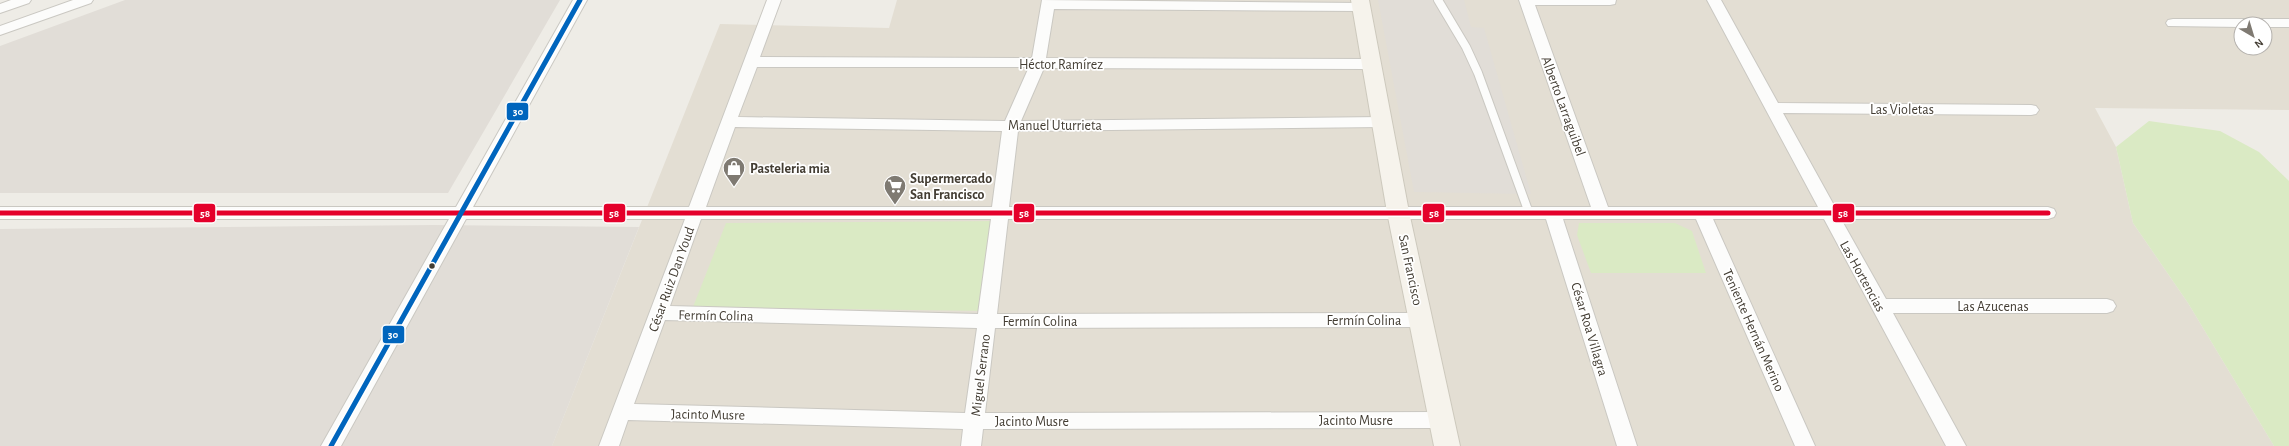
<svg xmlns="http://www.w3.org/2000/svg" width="2289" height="446" font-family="'Alegreya Sans',sans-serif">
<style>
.residential{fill:#e3ded3;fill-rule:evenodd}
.industrial{fill:#e1ddd7}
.green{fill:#daeac4}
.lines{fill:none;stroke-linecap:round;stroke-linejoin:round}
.lane-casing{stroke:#cac8c2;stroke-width:10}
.street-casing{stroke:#cac8c2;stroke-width:2}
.secondary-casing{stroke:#cdc9bd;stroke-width:2}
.lane{stroke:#fcfcfb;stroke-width:8}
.street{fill:#fcfcfb;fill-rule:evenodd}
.secondary{fill:#f6f3ec;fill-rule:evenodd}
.bus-1-casing{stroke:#fff;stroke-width:8}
.bus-2-casing{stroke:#fff;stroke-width:8}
.bus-1{stroke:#e4002b;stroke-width:5}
.bus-2{stroke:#0065bd;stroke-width:5}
.bus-dot{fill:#433d33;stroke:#fff;stroke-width:1.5}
.labels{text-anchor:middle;stroke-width:3.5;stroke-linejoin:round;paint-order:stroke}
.street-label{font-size:14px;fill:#433d33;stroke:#fff}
.poi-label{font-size:14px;font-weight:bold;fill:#433d33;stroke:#fff;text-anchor:start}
.line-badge{stroke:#fff;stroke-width:1.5}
.badge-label{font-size:11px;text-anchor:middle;font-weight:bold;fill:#fff}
</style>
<rect width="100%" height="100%" fill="#eeece6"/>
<!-- residential -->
<path class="residential" d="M897 0H2289V110L2095 108 2116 147 2133 223 2188 303 2274 446H552L720 24 889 28ZM2241 24H2265V48H2241Z"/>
<!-- industrial -->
<path class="industrial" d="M125 0H560L448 193H0V46Z
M1378 0H1464L1471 27 1484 28 1531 194 1414 192Z
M433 225 639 227 552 446H0V229Z"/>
<!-- green -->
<path class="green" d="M2149 121 2220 131 2259 152 2289 181V446H2274L2188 303 2133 223 2116 147Z
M999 221 989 311 693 307 726 223Z
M1579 223H1675L1692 231 1706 273H1591L1577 235Z"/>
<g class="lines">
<!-- lane casing -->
<g class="lane-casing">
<path id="lane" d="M1438 0 1466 47 1478 73 1529 213"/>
</g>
<!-- street casing -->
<g class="street-casing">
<path id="street" d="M11 0H31L29 3 0 13V4Z
M73 0H93L91 3 0 35V26Z
M573 0H587L473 207H689L767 0H781L760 57 1032 58 1042 0 1361 3 1368 7 1361 11 1054 9 1046 58 1372 59 1377 61 1379 64 1377 67 1372 69 1044 68 1021 121 1382 117 1388 118 1390 122 1388 126 1382 127 1018 131 1009 207H1591L1519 0H1616L1615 4 1610 5H1535L1608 207H1818L1707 0H1721L1778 103 2031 105 2036 106 2039 110 2036 114 2031 115 1783 113 1835 207H2048L2054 209 2056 213 2054 217 2048 219H1841L1886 299H2107L2113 301 2116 306 2113 311 2107 313H1893L1966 446H1946L1824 219H1713L1815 446H1795L1696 219H1563L1637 446H1617L1546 219H1008L997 314 1421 313 1427 315 1430 320 1427 325 1421 327 995 328 985 413 1442 412 1449 414 1452 420 1449 426 1442 428 983 429 981 446H961L963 429 628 420 619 446H599L685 219H466L341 446H321L449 219H0V207H456ZM757 67H1029L1005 121 738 117ZM735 127 1002 131 992 207H706ZM701 219H991L978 314 670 306ZM665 320 977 328 965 413 634 404Z
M2173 19H2289V27H2265V24H2241V27L2168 26 2166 23 2168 20Z"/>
</g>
<!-- secondary casing -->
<g class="secondary-casing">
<path id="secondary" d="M1351 0H1369L1409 212 1460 446H1434L1387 212Z"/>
</g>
<!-- lane -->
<use href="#lane" class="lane"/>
<!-- street -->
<use href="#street" class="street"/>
<!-- secondary -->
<use href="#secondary" class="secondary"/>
<!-- bus-1 casing -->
<g class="bus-1-casing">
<path id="bus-1" d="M0 213H2048"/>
</g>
<!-- bus-2 casing -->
<g class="bus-2-casing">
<path id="bus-2" d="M331 446 580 0"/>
</g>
<!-- bus-1 -->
<use href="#bus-1" class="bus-1"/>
<!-- bus-2 -->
<use href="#bus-2" class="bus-2"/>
</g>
<!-- icons -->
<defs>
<g id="shop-pin" transform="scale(1.15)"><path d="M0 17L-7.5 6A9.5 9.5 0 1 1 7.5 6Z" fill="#7f7a72" stroke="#fff"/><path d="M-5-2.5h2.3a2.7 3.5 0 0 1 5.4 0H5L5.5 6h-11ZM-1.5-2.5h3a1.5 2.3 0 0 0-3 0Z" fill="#fff"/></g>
<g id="supermarket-pin" transform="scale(1.15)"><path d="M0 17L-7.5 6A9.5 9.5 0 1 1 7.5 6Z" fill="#7f7a72" stroke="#fff"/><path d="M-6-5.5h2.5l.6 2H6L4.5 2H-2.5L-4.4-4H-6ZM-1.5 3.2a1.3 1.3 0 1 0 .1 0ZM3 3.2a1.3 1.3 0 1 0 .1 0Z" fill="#fff"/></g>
</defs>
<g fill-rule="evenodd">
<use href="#shop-pin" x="734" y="168"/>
<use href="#supermarket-pin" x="895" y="186"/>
</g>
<!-- markers -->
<circle class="bus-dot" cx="432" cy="266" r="3.5"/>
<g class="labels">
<!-- street labels -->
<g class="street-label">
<text x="1061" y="69">Héctor Ramírez</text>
<text transform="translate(1564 106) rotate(70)" y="5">Alberto Larraguibel</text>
<text x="1902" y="114">Las Violetas</text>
<text x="1055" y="130">Manuel Uturrieta</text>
<text transform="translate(1411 270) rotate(78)" y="5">San Francisco</text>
<text transform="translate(1863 276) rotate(61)" y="5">Las Hortencias</text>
<text transform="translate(671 279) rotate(-70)" y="5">César Ruiz Dan Youd</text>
<text x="1993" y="311">Las Azucenas</text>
<text transform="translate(716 315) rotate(1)" y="5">Fermín Colina</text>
<text x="1364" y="325">Fermín Colina</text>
<text x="1040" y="326">Fermín Colina</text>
<text transform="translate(1590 329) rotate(73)" y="5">César Roa Villagra</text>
<text transform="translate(1754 330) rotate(66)" y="5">Teniente Hernán Merino</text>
<text transform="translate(980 375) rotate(-83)" y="5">Miguel Serrano</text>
<text transform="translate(708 414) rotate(1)" y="5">Jacinto Musre</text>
<text x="1356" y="425">Jacinto Musre</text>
<text x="1032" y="426">Jacinto Musre</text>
</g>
<!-- poi labels -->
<g class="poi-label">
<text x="750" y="173">Pasteleria mia</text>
<text x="910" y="183">Supermercado<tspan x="910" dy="16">San Francisco</tspan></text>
</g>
</g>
<g class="line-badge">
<rect x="506" y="102" width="23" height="19" rx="4" fill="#0065bd"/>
<rect x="193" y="203" width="23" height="20" rx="4" fill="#e4002b"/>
<rect x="603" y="203" width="23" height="20" rx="4" fill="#e4002b"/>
<rect x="1013" y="203" width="22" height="20" rx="4" fill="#e4002b"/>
<rect x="1422" y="203" width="23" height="20" rx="4" fill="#e4002b"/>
<rect x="1832" y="203" width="23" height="20" rx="4" fill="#e4002b"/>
<rect x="382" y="325" width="23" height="19" rx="4" fill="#0065bd"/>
</g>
<g class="badge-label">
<text x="518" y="115">30</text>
<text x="205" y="217">58</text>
<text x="614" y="217">58</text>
<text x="1024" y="217">58</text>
<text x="1434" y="217">58</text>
<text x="1843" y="217">58</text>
<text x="393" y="338">30</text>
</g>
<!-- north arrow -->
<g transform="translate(2253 36) rotate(142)"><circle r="19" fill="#ffffff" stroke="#b4b1ad"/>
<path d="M0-3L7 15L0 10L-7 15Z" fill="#7f7a72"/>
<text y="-6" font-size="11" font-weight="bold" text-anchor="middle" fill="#433d33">N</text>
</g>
</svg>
